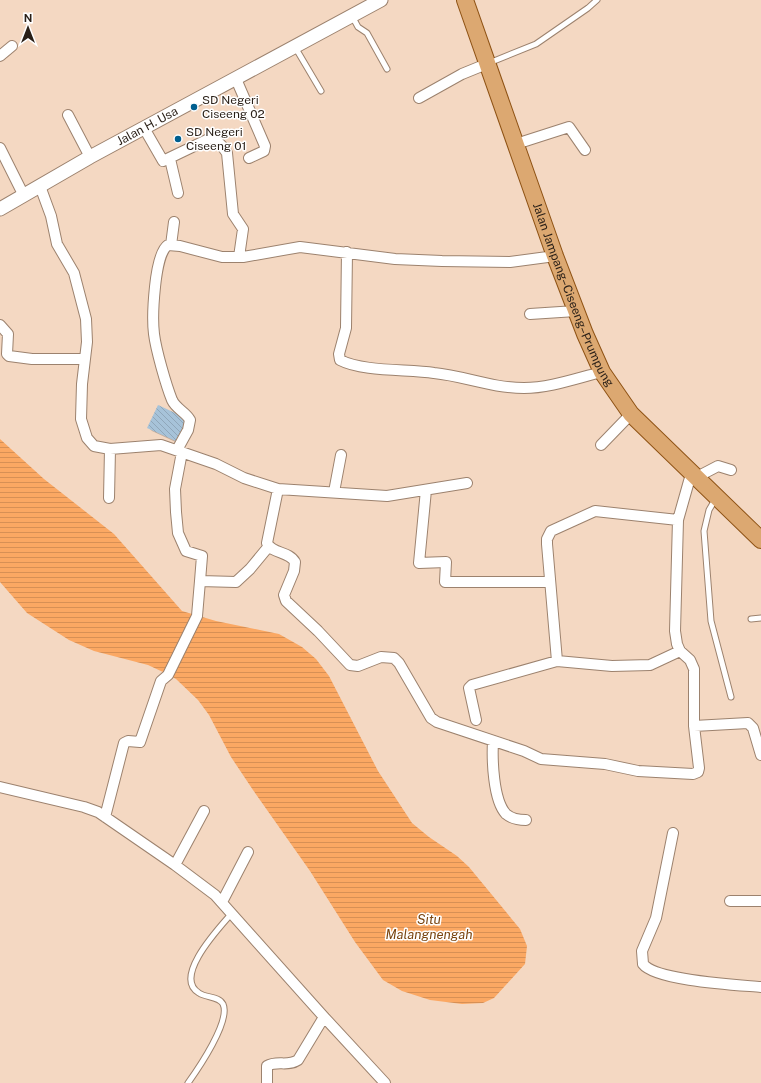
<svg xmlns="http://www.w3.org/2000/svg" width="761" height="1083" font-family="'Public Sans',sans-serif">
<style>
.water{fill:url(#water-rules)}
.shadow{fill:#0003}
.building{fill:url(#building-back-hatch)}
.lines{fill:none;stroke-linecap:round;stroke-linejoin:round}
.service-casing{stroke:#9c826e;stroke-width:7}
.minor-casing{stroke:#9c826e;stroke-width:12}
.tertiary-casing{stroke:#9c826e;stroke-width:15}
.primary-casing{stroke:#8e5214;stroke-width:18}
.service{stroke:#fff;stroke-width:5}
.minor{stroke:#fff;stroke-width:10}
.tertiary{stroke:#fff;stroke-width:13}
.primary{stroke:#dca871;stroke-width:16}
.poi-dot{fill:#005f8f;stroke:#fff;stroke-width:1.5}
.labels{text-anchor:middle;stroke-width:3;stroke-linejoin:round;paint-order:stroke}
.poi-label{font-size:12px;fill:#291f17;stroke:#fff;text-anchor:start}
.street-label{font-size:12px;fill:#291f17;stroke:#fff}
.water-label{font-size:13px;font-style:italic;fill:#79440f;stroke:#fff}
</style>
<defs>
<pattern id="water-rules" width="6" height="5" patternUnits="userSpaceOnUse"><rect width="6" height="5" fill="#fba863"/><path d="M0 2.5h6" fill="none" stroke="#d79055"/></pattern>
<pattern id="building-back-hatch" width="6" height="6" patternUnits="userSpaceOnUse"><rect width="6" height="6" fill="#a7c3d9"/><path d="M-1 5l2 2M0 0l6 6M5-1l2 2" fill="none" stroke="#90a7ba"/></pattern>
</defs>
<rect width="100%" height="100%" fill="#f4d8c2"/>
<!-- water -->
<path class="water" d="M0 439 44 479 114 534 182 611 216 621 279 634 302 647 316 659 329 676 378 771 412 823 429 837 457 856 469 867 520 929 527 946 525 964 494 998 483 1003 462 1004 430 1000 402 991 383 980 355 942 310 871 253 790 231 757 209 715 198 700 176 679 163 672 148 665 94 651 69 640 27 613 0 582Z"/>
<!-- shadow -->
<path class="shadow" d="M189 423 184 446 152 431 148 427Z"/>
<!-- building -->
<path class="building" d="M158 405 186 418 180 443 147 428Z"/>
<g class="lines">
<!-- service casing -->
<g class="service-casing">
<path id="service" d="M352 16 358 27 367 33 387 69
M295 47 321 91
M489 63 536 44 588 8 597 0
M716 498 709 510 704 531 711 621 731 697
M751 619 761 618
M188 1083C198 1069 231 1021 223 1004 219 996 206 998 199 993 172 977 220 927 232 913"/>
</g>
<!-- minor casing -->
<g class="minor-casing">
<path id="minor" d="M0 56 12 46
M236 79 265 146 264 151 249 158
M419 98 462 74 489 63
M68 115 90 157
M144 128 163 161 213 137 222 146 227 153 233 214 243 229 239 257
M516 144 569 127 585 150
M0 148 24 196
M170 159 178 193
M40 186 51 216 57 244 74 273 86 319 87 342 82 384 81 419 87 438 94 446 110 449 161 445 216 464 244 478 278 489 387 496 467 483
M171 245 174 222
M347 252 346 328 339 354 340 360C363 372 408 369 434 373 465 376 491 388 524 388 550 388 577 378 602 372
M530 314 576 311
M0 325 8 334 7 354 9 356 32 359H85
M601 445 631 414
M177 450 188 430 190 420C186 412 176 409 172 400 166 385 156 350 154 334 152 318 154 254 168 245L180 246 222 257H243L300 247 395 259 442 261 510 262 555 256
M182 452 175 489 176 512 178 533 186 551 202 556 200 581
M691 474 678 520 675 631 677 644 680 651 690 660 694 669V726L748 723 753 728 761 755
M695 478 718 466 731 470
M278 489 267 543C272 554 289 551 295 562L294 571 284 595 286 601 318 631 350 665 358 666 381 657 394 658 399 663 431 718 437 722 524 751 541 759 605 764 638 771 693 774 698 772 699 768 694 726
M426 490 419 563 446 562 445 582H550
M334 492 341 455
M109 498 110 449
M557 661 547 544V539L551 531 595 511 678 520
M476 720 469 688 472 685 557 661 612 666 650 665 680 651
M493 741C492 759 493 800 506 814 512 819 519 820 526 820
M0 787 84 807 98 812 175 865 215 895 324 1017 385 1083
M105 817 124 743 128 741 140 742 161 681 168 675 197 616 200 581 236 582 250 569 269 546
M673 833 656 918 642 951 643 964C656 981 739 985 761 987
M175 865 204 811
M730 901H761
M222 902 248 852
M267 1083V1066C277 1060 288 1067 298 1060L324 1017"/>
</g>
<!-- tertiary casing -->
<g class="tertiary-casing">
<g id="tertiary">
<path id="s1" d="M0 209 90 157 381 0"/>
</g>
</g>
<!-- primary casing -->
<g class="primary-casing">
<g id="primary">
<path id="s2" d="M465 0 555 256 585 334 602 372 631 414 761 540"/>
</g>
</g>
<!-- service -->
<use href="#service" class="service"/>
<!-- minor -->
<use href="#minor" class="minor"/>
<!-- tertiary -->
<use href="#tertiary" class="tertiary"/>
<!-- primary -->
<use href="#primary" class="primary"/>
</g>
<!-- markers -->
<g class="poi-dot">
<circle cx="194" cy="107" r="4"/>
<circle cx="178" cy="139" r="4"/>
</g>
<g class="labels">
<!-- poi labels -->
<g class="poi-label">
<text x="202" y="104">SD Negeri<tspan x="202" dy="14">Ciseeng 02</tspan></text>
<text x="186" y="136">SD Negeri<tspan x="186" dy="14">Ciseeng 01</tspan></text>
</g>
<!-- street labels -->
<g class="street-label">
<text dy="4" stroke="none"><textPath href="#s1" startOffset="169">Jalan H. Usa</textPath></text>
<text dy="4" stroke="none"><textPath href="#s2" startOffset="314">Jalan Jampang–Ciseeng–Prumpung</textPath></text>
</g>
<!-- water labels -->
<g class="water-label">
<text x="429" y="924">Situ<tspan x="429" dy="15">Malangnengah</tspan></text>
</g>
</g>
<!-- north arrow -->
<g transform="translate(28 28)" stroke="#ffffff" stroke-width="3" paint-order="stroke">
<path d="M0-3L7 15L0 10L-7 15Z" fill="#291f17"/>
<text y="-6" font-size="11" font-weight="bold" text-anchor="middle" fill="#291f17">N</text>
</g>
</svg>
